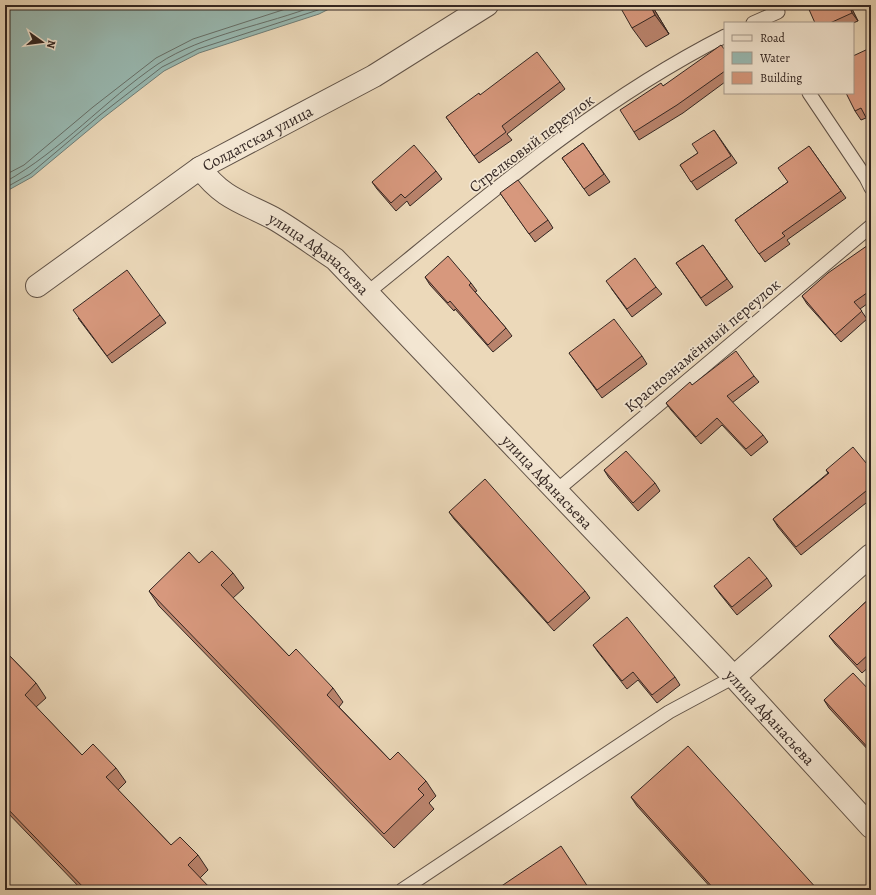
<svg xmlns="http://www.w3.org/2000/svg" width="876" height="895" font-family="Alegreya,serif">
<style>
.water{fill:#99bab3;stroke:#707f79}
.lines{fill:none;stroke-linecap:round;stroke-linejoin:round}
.shore{stroke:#66706a;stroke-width:1}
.service-casing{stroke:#615348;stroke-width:15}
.minor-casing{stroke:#615348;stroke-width:24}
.service{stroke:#f3e6d2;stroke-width:13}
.minor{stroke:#f3e6d2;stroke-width:22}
.wall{fill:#b9836c;stroke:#332622}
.shaded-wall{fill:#966a58;stroke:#332622}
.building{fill:#d7987d;stroke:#332622}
.labels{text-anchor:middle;stroke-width:3.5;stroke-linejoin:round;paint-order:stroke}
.street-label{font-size:16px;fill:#332622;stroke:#f3e6d2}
</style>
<rect width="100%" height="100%" fill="#ecd9ba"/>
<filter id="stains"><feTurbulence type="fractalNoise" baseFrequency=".005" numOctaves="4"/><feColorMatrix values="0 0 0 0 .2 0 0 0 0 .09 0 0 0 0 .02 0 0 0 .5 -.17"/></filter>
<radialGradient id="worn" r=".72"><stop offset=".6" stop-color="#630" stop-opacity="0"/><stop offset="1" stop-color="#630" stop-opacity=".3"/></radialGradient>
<!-- water -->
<path class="water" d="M5 5H337L319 14 199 53 164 71 103 118 32 177 5 192Z"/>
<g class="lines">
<!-- shore -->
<path class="shore" d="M5 175 24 165 93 107 156 58 193 39 298 5
M5 182C61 151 105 100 158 64 203 34 267 25 317 5
M5 188 30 174 100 115 162 67 198 49 318 10 328 5"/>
<!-- service casing -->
<g class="service-casing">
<path id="service" d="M753 23 778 12
M809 93 866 178 871 188
M367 293C481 201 593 103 725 36
M556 491 871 226
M402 890 669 712 734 677"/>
</g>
<!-- minor casing -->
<g class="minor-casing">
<g id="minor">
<path id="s1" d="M200 168C222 198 242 202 273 218 294 230 315 246 335 259L734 677 871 827"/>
<path id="s2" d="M37 286 200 168 374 76 487 5"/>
<path d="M734 677 871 555"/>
</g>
</g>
<!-- service -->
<use href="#service" class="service"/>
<!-- minor -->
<use href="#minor" class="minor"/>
</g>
<!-- wall -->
<path class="wall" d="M850 5 858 21 853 23H815Z
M654 9 669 34 646 47 632 28Z
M868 49 871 53V127L866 118 861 120 855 111Z
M725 50V82L683 113 639 140 634 132 663 86Z
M560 82 565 89 507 134 512 140 479 163 446 117 480 95Z
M714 130 737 163 697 190 680 165 698 153Z
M583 143 610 182 589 196 562 158Z
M809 146 846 198 787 240 790 244 765 262 735 220 788 182Z
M436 171 442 179 410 206 407 201 396 211 377 189 372 182Z
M500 193 548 220 553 228 535 242Z
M871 243V301L860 309 867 319 841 342 807 304 802 296Z
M703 245 733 287 706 306 676 263Z
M425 277 471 283 477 291 475 292 506 328 512 336 493 352 455 309 454 311 430 285Z
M656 287 662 294 632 317 611 288Z
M160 315 166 323 112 363 78 318Z
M569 353 642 356 647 364 602 398Z
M754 376 759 382 732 403 763 435 768 442 751 456 722 425 701 444 671 410 666 403 692 385Z
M871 469V499L801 555 778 527 773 519 828 473 826 470Z
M604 470 655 483 660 491 638 511 609 478Z
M449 512 585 591 590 598 554 631 454 519Z
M199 563 233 573 244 588 233 598 289 656 333 688 343 702 339 707 390 760 426 781 436 796 429 803 434 809 394 848 159 606 149 591Z
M767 578 772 586 737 615 720 594 714 586Z
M871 597V665L862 673 835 644 829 636Z
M593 645 675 677 680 685 657 703 638 680 627 689 598 652Z
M5 651 36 683 46 698 36 707 82 755 116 768 126 782 118 790 171 845 198 855 208 870 200 878 212 890H82L5 810Z
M871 692V753L829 708 824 700Z
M631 797 818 890H713L637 806Z"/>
<!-- shaded-wall -->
<path class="shaded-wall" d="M650 5H652L654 9 669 34 655 15Z
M849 5H850L858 21 852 13Z"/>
<!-- building -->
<path class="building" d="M619 5H650L655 15 632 28Z
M807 5H849L852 13 830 23H815Z
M721 45 725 50V71L677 105 634 132 620 110 661 83 663 86Z
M868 49 871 56V127L861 108 855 111 846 93H853V56Z
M537 52 560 82 502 126 506 132 474 156 446 117 479 93 480 95Z
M714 130 731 156 691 182 680 165 698 153 692 144Z
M583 143 604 174 584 189 562 158Z
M414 145 436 171 405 198 401 194 391 203 372 182Z
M809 146 841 191 782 233 785 236 759 254 735 220 788 182 778 168Z
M518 180 548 220 529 234 500 193Z
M871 243V290L854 302 862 311 835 335 802 296 828 273Z
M703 245 727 279 701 298 676 263Z
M448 256 471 283 469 285 506 328 488 345 450 301 448 303 425 277Z
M635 258 656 287 627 309 606 281Z
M127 270 160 315 107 356 73 310Z
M614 319 642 356 597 390 569 353Z
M736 351 754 376 727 396 763 435 746 449 717 418 696 437 666 403 690 382 692 385Z
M853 447 871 469V487L796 547 773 519 829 473 826 470Z
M626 451 655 483 633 503 604 470Z
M485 479 585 591 548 623 449 512Z
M212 551 233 573 221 585 289 656 296 649 333 688 327 695 390 760 398 752 426 781 418 789 424 795 384 834 149 591 189 552 199 563Z
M749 557 767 578 732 607 714 586Z
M871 597V652L857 665 829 636Z
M627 617 675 677 652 695 633 672 622 681 593 645Z
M5 651 36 683 25 695 82 755 93 744 116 768 106 777 171 845 180 837 198 855 188 865 212 890H86L5 806Z
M853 673 871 692V751L824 700Z
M688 746 818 890H715L631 797Z
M561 846 590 890H502L500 887Z"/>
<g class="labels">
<!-- street labels -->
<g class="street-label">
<text dy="6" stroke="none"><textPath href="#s2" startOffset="266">Солдатская улица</textPath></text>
<text transform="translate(531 143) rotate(-37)" y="6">Стрелковый переулок</text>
<text dy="6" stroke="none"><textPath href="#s1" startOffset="148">улица Афанасьева</textPath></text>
<text transform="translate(702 345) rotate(-40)" y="6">Краснознамённый переулок</text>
<text dy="6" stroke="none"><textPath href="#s1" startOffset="472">улица Афанасьева</textPath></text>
<text dy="6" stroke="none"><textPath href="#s1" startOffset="796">улица Афанасьева</textPath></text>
</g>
</g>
<!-- margin -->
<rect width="876" height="895" fill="none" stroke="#ecd9ba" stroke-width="20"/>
<rect x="6" y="6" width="864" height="883" fill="none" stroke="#332622" stroke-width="2"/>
<rect x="10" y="10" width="856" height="875" fill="none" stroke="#332622"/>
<!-- legend -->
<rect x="724" y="22" width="130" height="72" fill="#f3e6d2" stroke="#a6998c"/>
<rect x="732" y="35" width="20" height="6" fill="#f3e6d2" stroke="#a6998c"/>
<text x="760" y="42" font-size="12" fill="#332622">Road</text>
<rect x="732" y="52" width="20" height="12" fill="#99bab3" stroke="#a6998c"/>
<text x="760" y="62" font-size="12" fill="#332622">Water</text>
<rect x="732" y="72" width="20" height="12" fill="#d7987d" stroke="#a6998c"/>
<text x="760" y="82" font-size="12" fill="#332622">Building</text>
<!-- north arrow -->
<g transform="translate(42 42) rotate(104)" stroke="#f3e6d2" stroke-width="3" paint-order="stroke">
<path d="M0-3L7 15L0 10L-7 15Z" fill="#332622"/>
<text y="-6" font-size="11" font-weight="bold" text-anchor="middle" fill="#332622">N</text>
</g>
<rect width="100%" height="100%" filter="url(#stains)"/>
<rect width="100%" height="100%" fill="url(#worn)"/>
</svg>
